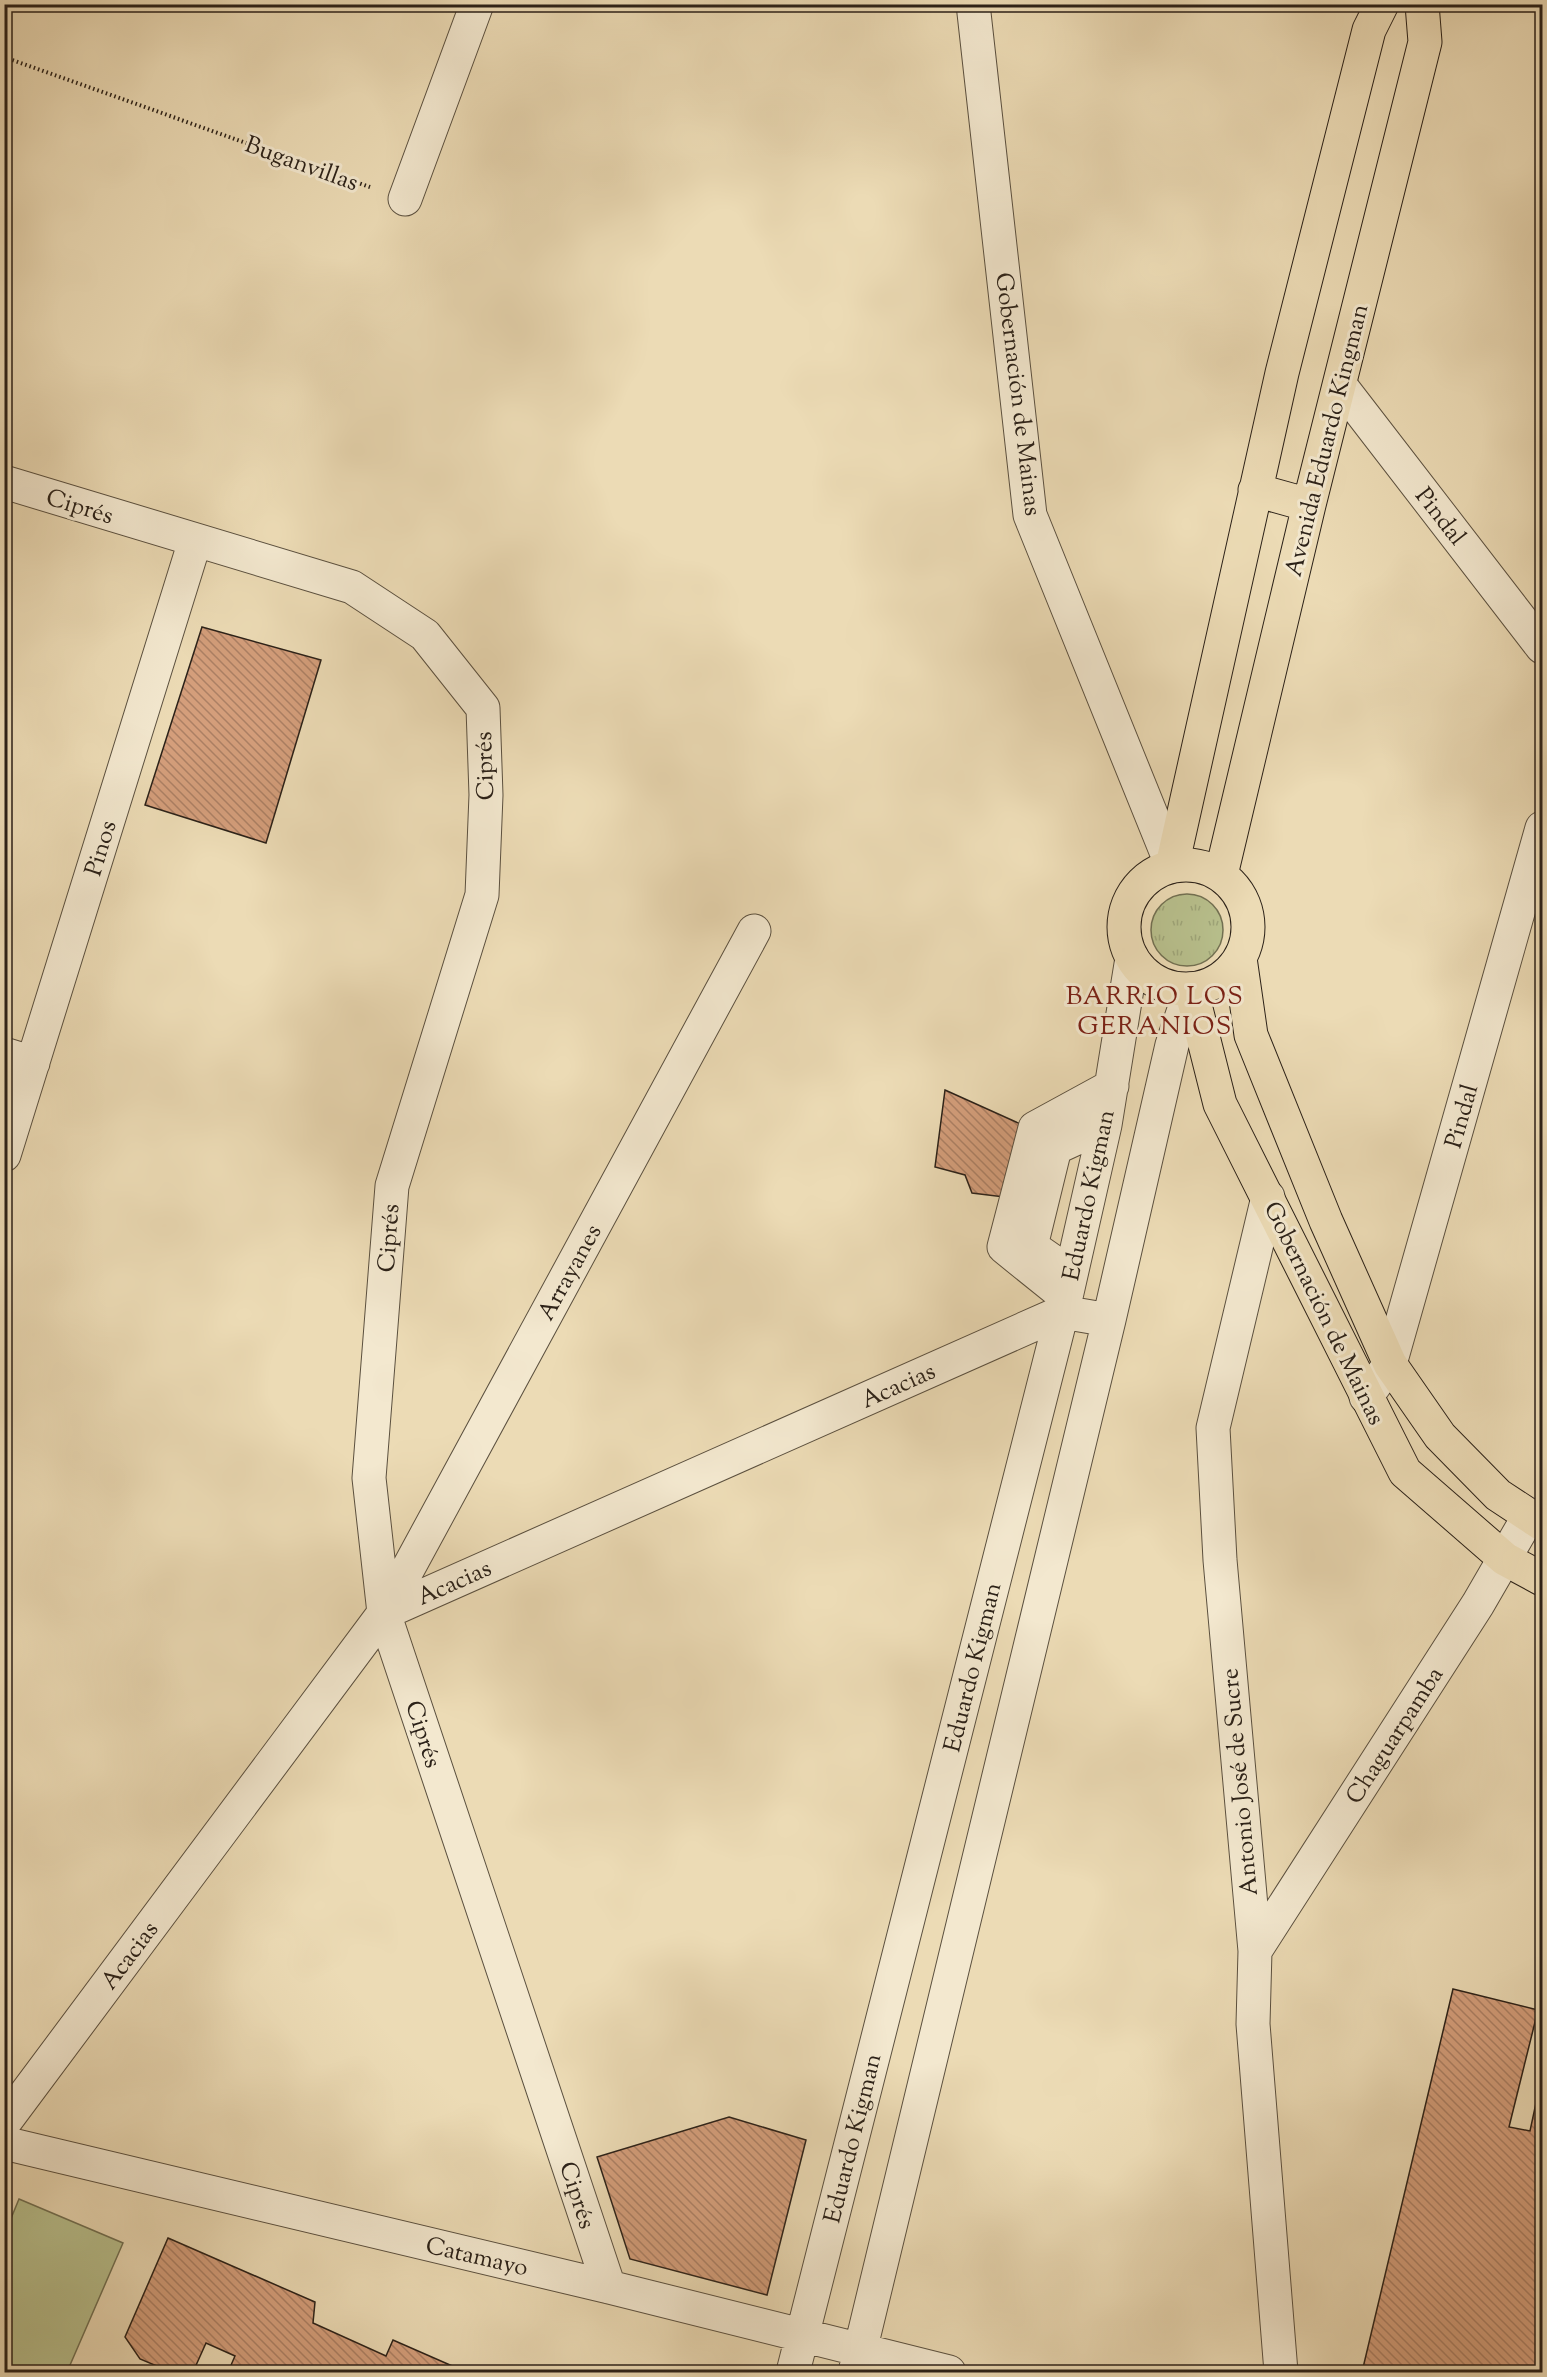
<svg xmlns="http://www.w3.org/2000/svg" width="1547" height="2377" font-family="'Sorts Mill Goudy',serif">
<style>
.green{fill:#b8c08d;stroke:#727052;stroke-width:1.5}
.park{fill:url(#park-tufts);stroke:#727052;stroke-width:1.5}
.building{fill:url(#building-back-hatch);stroke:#2b2118;stroke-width:1.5}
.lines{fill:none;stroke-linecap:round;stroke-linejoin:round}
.minor-casing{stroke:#5b503f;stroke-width:35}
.major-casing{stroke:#2b2118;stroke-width:35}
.path{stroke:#2b2118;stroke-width:4;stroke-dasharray:1.5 3;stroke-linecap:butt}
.minor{stroke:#f3e8cf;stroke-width:33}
.major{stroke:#ecdbb5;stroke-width:33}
.labels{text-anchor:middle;stroke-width:6;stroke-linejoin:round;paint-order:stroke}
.street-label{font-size:24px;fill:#2b2118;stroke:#f3e8cf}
.neighbourhood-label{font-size:26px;letter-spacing:1.5px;fill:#7a1f14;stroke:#f3e8cf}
</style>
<defs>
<pattern id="park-tufts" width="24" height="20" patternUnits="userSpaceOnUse" patternTransform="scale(1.5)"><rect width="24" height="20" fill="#b8c08d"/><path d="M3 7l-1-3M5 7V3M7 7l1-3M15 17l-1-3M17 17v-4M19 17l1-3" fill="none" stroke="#9ea579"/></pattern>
<pattern id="building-back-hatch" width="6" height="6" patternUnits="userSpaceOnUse" patternTransform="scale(1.5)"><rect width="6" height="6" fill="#d49e7b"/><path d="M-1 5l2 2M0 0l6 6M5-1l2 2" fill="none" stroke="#ac8064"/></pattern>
</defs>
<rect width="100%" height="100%" fill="#ecdbb5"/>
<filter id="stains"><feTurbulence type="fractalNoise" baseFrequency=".00333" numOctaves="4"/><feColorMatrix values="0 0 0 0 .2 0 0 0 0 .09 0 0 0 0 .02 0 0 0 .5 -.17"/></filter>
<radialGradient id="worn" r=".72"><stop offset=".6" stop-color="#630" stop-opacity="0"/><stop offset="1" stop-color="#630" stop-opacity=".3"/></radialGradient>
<!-- green -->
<path class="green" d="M19 2199 123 2243 67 2372H5V2233Z"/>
<!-- park -->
<path class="park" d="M1151 930a36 36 0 1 1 72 0a36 36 0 1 1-72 0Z"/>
<!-- building -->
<path class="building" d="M202 627 321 660 266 843 145 805Z
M945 1090 1025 1126 1004 1197 972 1193 965 1175 935 1167Z
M1453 1989 1538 2010 1509 2127 1530 2131 1542 2075V2372H1362Z
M729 2117 806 2140 767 2295 630 2259 597 2157Z
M168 2238 315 2302 313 2323 386 2356 393 2340 466 2372H228L235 2356 206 2343 193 2372H171L140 2359 125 2337Z"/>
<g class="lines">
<!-- minor casing -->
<g class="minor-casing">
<path id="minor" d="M973 4 1030 515 1172 866
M405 199 477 4
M1340 385 1542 647
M4 482 352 587 425 635 483 708 486 795 482 895 392 1186 369 1478 384 1613 609 2287
M4 1054 33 1063
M4 1155 195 541
M1268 1197 1213 1428 1220 1560 1255 1951 1253 2024 1281 2372
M1064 1269 1031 1246 1055 1148 1105 1125
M1066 1297 1004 1247 1035 1128 1112 1086
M1366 1397 1390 1364 1542 828
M384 1613 754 931
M1255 1951 1478 1604 1529 1516
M4 2123 384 1613 1062 1312 1109 1320
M4 2143 609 2287 949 2372
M793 2372 1066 1297 1105 1125 1132 958
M855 2372 1109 1320 1172 1045 1191 989"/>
</g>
<!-- major casing -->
<g class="major-casing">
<path id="major" d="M1255 490 1309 505
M1124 927a62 62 0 1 1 124 0a62 62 0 1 1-124 0Z
M1172 866 1282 373 1369 30 1382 4
M1221 875 1309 505 1425 42 1422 4
M1240 958 1251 1035 1326 1221 1390 1364 1440 1436 1498 1495 1542 1524
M1191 989 1220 1104 1405 1472 1505 1559 1542 1579"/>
</g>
<!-- path -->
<path class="path" d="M4 57 370 187"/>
<!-- minor -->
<use href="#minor" class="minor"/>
<!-- major -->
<use href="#major" class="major"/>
</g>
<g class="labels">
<!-- street labels -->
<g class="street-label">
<text transform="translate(302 163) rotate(20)" y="8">Buganvillas</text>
<text transform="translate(1019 394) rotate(83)" y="8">Gobernación de Mainas</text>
<text transform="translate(1326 440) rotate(-76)" y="8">Avenida Eduardo Kingman</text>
<text transform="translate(80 506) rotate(17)" y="8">Ciprés</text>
<text transform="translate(1441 516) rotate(52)" y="8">Pindal</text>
<text transform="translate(484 766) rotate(-92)" y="8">Ciprés</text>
<text transform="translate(100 848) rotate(-73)" y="8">Pinos</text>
<text transform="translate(1461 1116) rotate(-74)" y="8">Pindal</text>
<text transform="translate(1088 1195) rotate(-78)" y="8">Eduardo Kigman</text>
<text transform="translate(388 1238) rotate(-86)" y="8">Ciprés</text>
<text transform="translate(569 1272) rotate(-61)" y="8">Arrayanes</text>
<text transform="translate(1325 1313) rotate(64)" y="8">Gobernación de Mainas</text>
<text transform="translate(898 1385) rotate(-24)" y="8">Acacias</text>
<text transform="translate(454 1582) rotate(-24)" y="8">Acacias</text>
<text transform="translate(972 1667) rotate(-76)" y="8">Eduardo Kigman</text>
<text transform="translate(424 1734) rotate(72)" y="8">Ciprés</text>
<text transform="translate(1394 1735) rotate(-57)" y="8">Chaguarpamba</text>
<text transform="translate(1239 1782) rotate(-95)" y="8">Antonio José de Sucre</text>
<text transform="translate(129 1955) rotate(-53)" y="8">Acacias</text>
<text transform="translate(852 2138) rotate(-76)" y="8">Eduardo Kigman</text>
<text transform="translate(578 2195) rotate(72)" y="8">Ciprés</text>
<text transform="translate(477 2256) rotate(13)" y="8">Catamayo</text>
</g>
<!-- neighbourhood labels -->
<g class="neighbourhood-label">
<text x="1155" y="1004">BARRIO LOS<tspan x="1155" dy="30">GERANIOS</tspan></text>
</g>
</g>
<!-- margin -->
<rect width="1547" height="2377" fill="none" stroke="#ecdbb5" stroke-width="24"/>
<rect x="6" y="6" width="1535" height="2365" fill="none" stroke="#2b2118" stroke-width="3"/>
<rect x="12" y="12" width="1523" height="2353" fill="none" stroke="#2b2118" stroke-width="1.5"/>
<rect width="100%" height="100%" filter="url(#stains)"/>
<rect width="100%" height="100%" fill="url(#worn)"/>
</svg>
